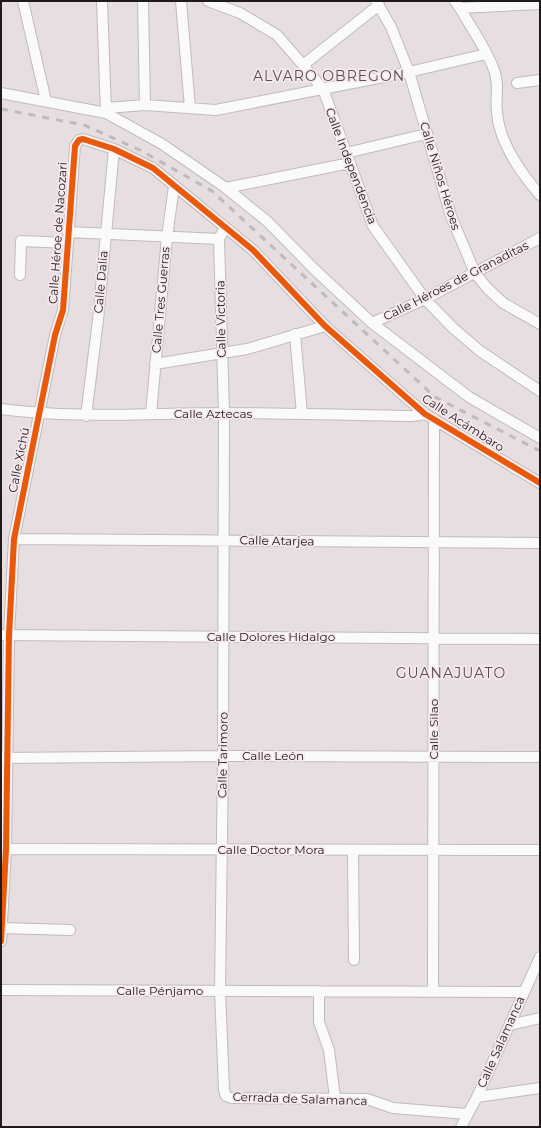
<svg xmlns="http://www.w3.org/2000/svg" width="541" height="1128" font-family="Montserrat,sans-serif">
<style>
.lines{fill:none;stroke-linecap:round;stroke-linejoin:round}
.minor-casing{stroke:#c1bbbd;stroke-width:12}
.minor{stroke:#fbfafa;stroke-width:10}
.rail{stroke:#bdbbbb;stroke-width:3;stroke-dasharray:7 7;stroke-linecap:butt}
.cycleway-casing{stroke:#f6e8ec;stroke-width:8}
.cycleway{stroke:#e8590c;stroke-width:6}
.labels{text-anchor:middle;stroke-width:3.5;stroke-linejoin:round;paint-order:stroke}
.street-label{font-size:12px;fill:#1f1a1c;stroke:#f6e8ec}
.quarter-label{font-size:14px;letter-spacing:1px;fill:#594e51;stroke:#f6e8ec}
</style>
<rect width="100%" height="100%" fill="#e6dee0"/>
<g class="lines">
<!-- minor casing -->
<g class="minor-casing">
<path id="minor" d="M23 1 46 101
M102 1 106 113
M143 1 145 105
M181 1 190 108
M208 1 240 13 277 35 303 65 323 89 373 226 425 299 453 328 480 351 540 391
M376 1 391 27 409 72 451 216 475 273 487 288 503 303 540 324
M455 1 460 8C471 28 486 48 494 70 500 85 495 97 497 112 499 142 521 173 540 195
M460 8 540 4
M303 65 379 5
M517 83 540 80
M1 93 106 113 162 144 226 188 268 222 315 270 372 323 469 397 540 438
M106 108 145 105 216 110 409 72 486 54
M346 153 426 134
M226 188 350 163
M225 227 219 239 224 413 223 756 220 991 224 1090 226 1096 232 1098 367 1099 393 1108 467 1114
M68 232 219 239
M20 275 21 241 68 243
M372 323 425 299 540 238
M295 334 302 414
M155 364 247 349 325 326
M1 409C75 419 149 413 224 413 287 413 349 415 412 416L425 414
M151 414 167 237 174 186
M86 416 98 320 114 149
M14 539 540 543
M1 635 540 639
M1 758 223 756 540 757
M1 849 540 850
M353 850 354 960
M2 928 70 930
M1 941 6 849 9 635 14 539 55 335 63 310 75 146 79 140 83 139 114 149 153 168 253 250 325 326 425 414 540 483
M1 990 524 992
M319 991V1022L329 1050 335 1098
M433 991 434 419
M510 1025 540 1018
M477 1097 540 1088
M461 1127 477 1097 540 957"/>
</g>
<!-- minor -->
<use href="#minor" class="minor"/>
<!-- rail -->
<path class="rail" d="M1 109 84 125 140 150 212 191 435 397 540 451"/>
<!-- cycleway casing -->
<g class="cycleway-casing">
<path id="cycleway" d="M1 941 6 849 9 635 14 539 55 335 63 310 75 146 79 140 83 139 114 149 153 168 253 250 325 326 425 414 540 483"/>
</g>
<!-- cycleway -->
<use href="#cycleway" class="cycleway"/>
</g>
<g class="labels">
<!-- street labels -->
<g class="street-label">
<text transform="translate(351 166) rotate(69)" y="4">Calle Independencia</text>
<text transform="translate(440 176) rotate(73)" y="4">Calle Niños Héroes</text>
<text transform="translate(58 233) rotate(-86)" y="4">Calle Héroe de Nacozari</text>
<text transform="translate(456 281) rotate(-27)" y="4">Calle Héroes de Granaditas</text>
<text transform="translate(101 282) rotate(-85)" y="4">Calle Dalia</text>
<text transform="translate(161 300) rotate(-85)" y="4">Calle Tres Guerras</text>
<text transform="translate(221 319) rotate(-91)" y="4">Calle Victoria</text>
<text x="213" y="418">Calle Aztecas</text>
<text transform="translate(463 423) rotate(33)" y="4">Calle Acámbaro</text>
<text transform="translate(19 460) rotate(-79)" y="4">Calle Xichú</text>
<text transform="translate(277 541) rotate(1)" y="4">Calle Atarjea</text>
<text x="271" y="641">Calle Dolores Hidalgo</text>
<text transform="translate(434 729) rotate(-90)" y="4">Calle Silao</text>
<text transform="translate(223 755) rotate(-89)" y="4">Calle Tarimoro</text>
<text x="273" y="760">Calle León</text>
<text x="271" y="854">Calle Doctor Mora</text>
<text x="160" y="995">Calle Pénjamo</text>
<text transform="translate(501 1042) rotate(-66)" y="4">Calle Salamanca</text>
<text transform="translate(300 1099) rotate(2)" y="4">Cerrada de Salamanca</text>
</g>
<!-- quarter labels -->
<g class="quarter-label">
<text x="329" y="81">ALVARO OBREGON</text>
<text x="451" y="678">GUANAJUATO</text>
</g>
</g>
<!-- border -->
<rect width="541" height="1128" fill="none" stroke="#1f1a1c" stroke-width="4"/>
</svg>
